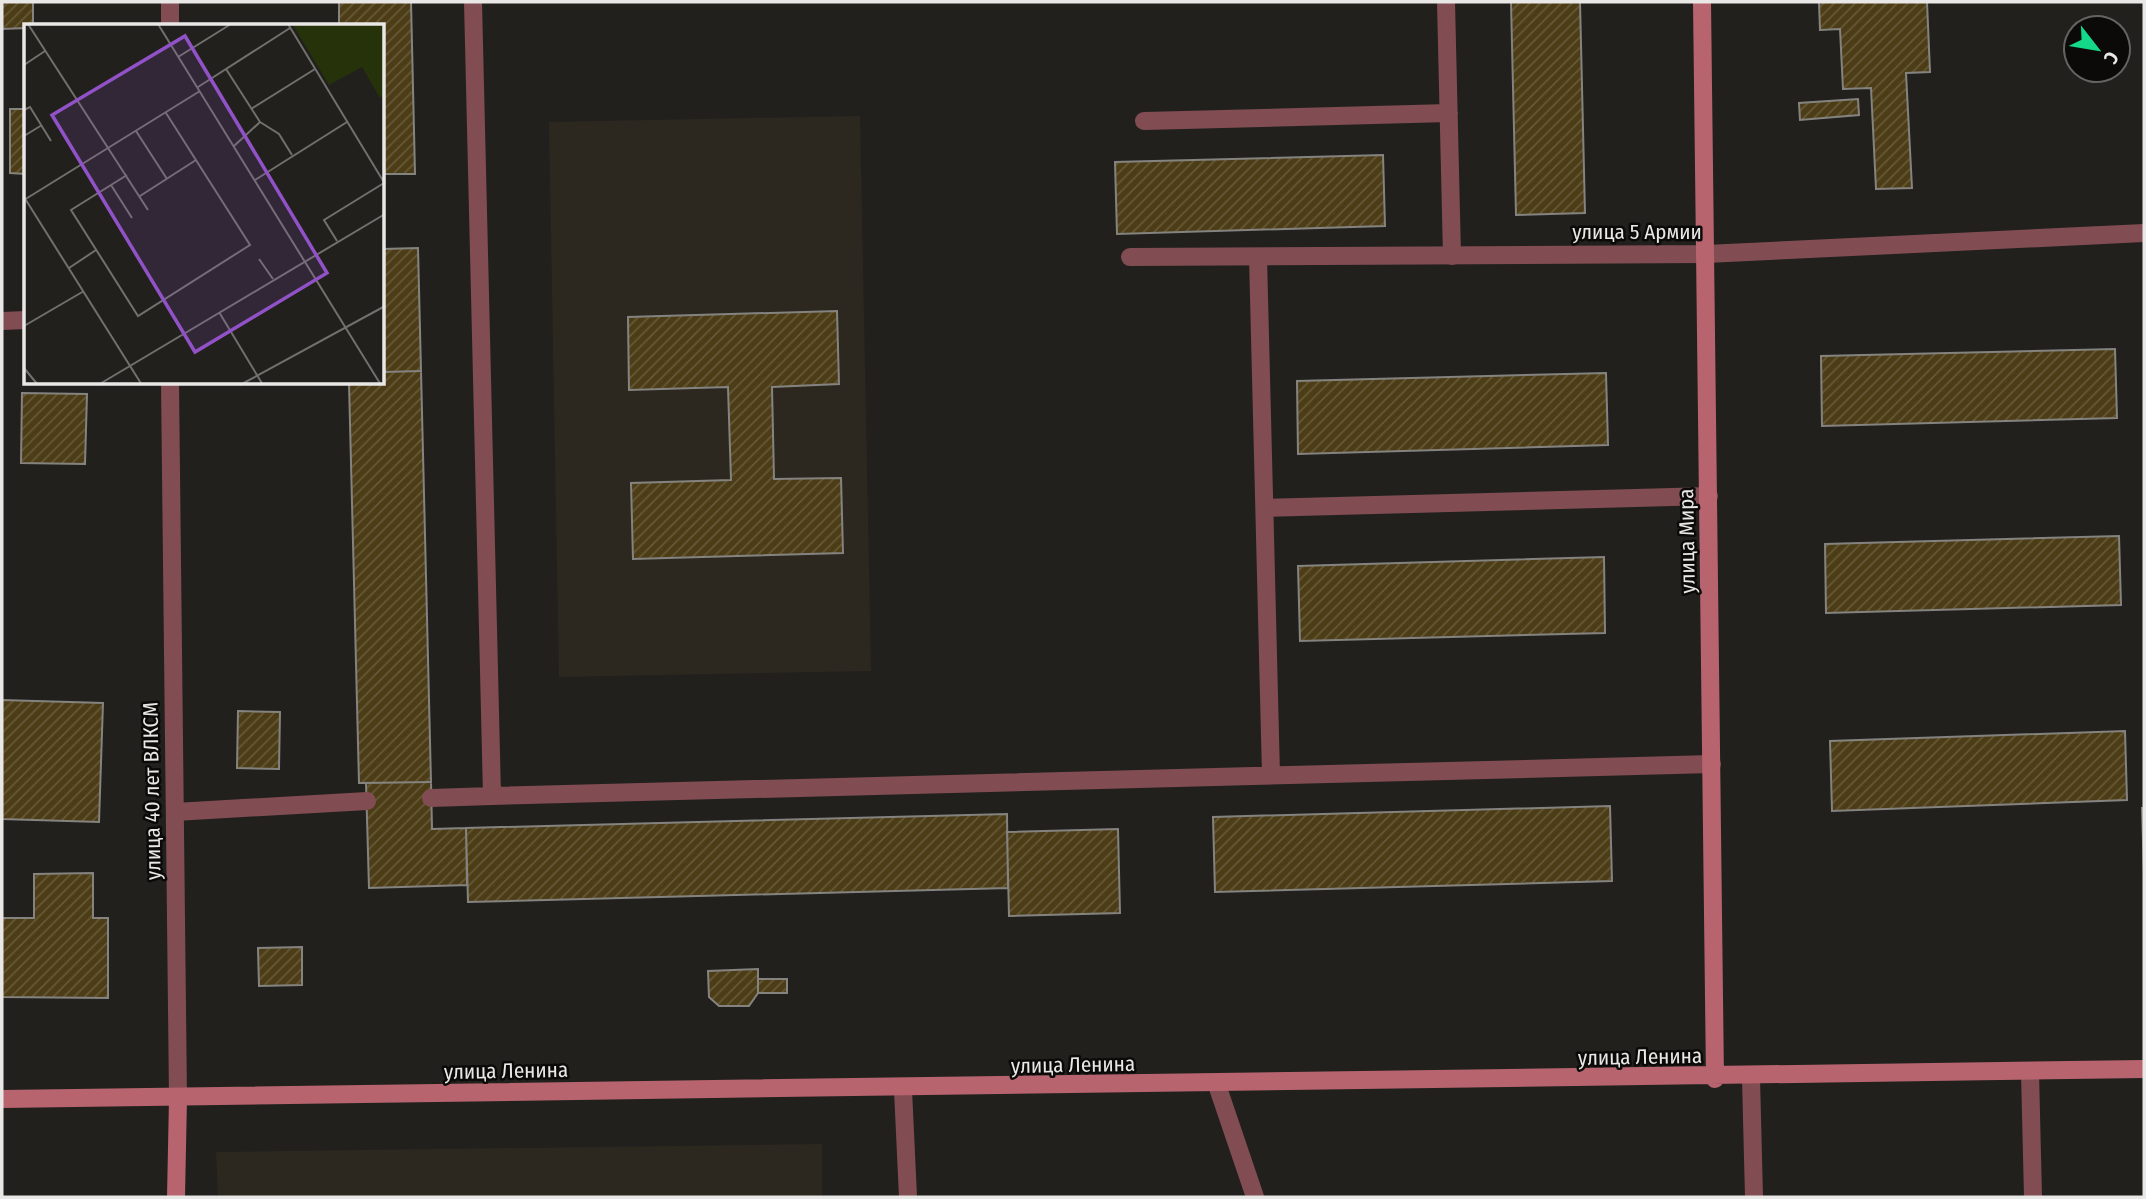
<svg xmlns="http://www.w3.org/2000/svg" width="2146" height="1199" font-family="'Fira Sans Condensed',sans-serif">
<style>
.built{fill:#2c2820}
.building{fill:url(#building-hatch);stroke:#858380;stroke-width:2}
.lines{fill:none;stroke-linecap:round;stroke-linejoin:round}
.lane{stroke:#814d53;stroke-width:18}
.street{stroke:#814d53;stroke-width:18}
.secondary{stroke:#b7646f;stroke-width:18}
.labels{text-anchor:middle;stroke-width:5;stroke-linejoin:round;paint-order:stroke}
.street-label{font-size:21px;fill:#e9e8e6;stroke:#0b0a09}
.inset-road{fill:none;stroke:#71706d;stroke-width:2}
.view{fill:#9152c7;fill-opacity:0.15;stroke:#9152c7;stroke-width:3.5}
.inset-edge{fill:none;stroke:#e9e8e6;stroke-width:3.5}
</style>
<defs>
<pattern id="building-hatch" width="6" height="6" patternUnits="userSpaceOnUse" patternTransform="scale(1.75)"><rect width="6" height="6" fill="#4c3d16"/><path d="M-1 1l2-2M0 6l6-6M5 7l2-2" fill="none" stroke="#665938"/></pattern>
</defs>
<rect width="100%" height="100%" fill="#21201d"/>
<!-- built -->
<path class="built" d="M860 116 871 671 559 677 549 122Z
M822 1144V1197H218L216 1152Z"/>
<!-- building -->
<path class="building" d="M2 2H33V26H26V28L2 29Z
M339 2H411L415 174H383V26H339Z
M1511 2H1580L1585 213 1516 215Z
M1819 2H1927L1930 72 1906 73 1912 188 1876 189 1871 88 1843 89 1840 29 1820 30Z
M1858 99 1859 115 1800 120 1799 103Z
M10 109H26V174L10 173Z
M1383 155 1385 226 1117 234 1115 162Z
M418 248 421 371 383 372V249Z
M837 311 839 384 772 387 774 479 841 478 843 553 633 559 631 483 731 480 728 387 629 390 628 317Z
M2115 349 2117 418 1822 426 1821 356Z
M421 371 431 782 359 783 349 383H383V372Z
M1606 373 1608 445 1298 454 1297 381Z
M22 393 87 394 85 464 21 463Z
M2119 536 2121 605 1826 613 1825 544Z
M1604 557 1605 633 1300 641 1298 566Z
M2 700 103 703 99 822 2 819Z
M238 711 280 712 279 769 237 768Z
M2125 731 2127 800 1832 811 1830 741Z
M431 782 432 829 466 828 467 885 369 888 366 783Z
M1610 806 1612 881 1215 892 1213 817Z
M2142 808H2144V874Z
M1007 814 1008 888 468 902 466 828Z
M1118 829 1120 913 1009 916 1007 832Z
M93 873V918H108V998L2 997V918H34V874Z
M302 947V985L259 986 258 948Z
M758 969V993L749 1006H719L709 997 708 971Z
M758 979H787V993H758Z"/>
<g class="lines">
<!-- lane -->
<path class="lane" d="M473 2 492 796 1712 764
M1446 2 1452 256
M1144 121 1449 113
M1258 257 1271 775
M1265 508 1709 496
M431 798 492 796
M175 812 367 801
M2030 1072 2033 1197
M1217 1085 1255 1197
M903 1090 908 1197"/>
<!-- street -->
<path class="street" d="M170 26V2
M1130 257 1706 254 2144 233
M2 321 26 320
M170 383 178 1098
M1751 1078 1754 1197"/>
<!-- secondary -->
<path class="secondary" d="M1702 2 1715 1079
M2 1099C716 1094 1430 1085 2144 1069
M176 1197 178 1098"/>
</g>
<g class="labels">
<!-- street labels -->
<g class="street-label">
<text x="1637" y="239">улица 5 Армии</text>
<text transform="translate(1687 541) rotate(-91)" y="7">улица Мира</text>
<text transform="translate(152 791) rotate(-91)" y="7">улица 40 лет ВЛКСМ</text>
<text transform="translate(1640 1057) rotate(-1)" y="7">улица Ленина</text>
<text transform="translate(1073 1065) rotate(-1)" y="7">улица Ленина</text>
<text transform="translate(506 1071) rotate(-1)" y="7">улица Ленина</text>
</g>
</g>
<!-- overview -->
<g transform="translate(24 24)">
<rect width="360" height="360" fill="#21201d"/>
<path d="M360 0V71L356 74 338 43 305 61 269 1Z" fill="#25320a"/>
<path class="inset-road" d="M4 0 124 186M134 0 357 361M264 0 361 160M154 33 207 0M0 41 21 27M202 45 236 98 210 122M174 63 266 4M227 85 291 45M0 86 6 83 27 117M236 98 255 110 268 131M112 107 143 155M0 112 18 101M103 151 47 186 114 292 226 221 142 89M231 156 323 98M87 161 108 194M116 172 172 136M0 173 118 361M0 176 176 67M313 217 300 196 360 159M235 235 249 255M45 244 72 226M195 288 239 361M0 302 60 267M0 344 14 361M74 361 361 190M216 361 361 282"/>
<path class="view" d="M161 12 303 249 171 328 28 91Z"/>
<rect width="360" height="360" class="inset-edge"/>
</g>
<!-- border -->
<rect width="2146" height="1199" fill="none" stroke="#e9e8e6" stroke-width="7"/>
<!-- north arrow -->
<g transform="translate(2097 49) rotate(121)"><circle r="33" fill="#0b0a09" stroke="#646361" stroke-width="2"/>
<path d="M0-5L12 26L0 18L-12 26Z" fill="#13d989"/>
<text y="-10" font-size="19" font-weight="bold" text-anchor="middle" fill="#e9e8e6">С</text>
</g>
</svg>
